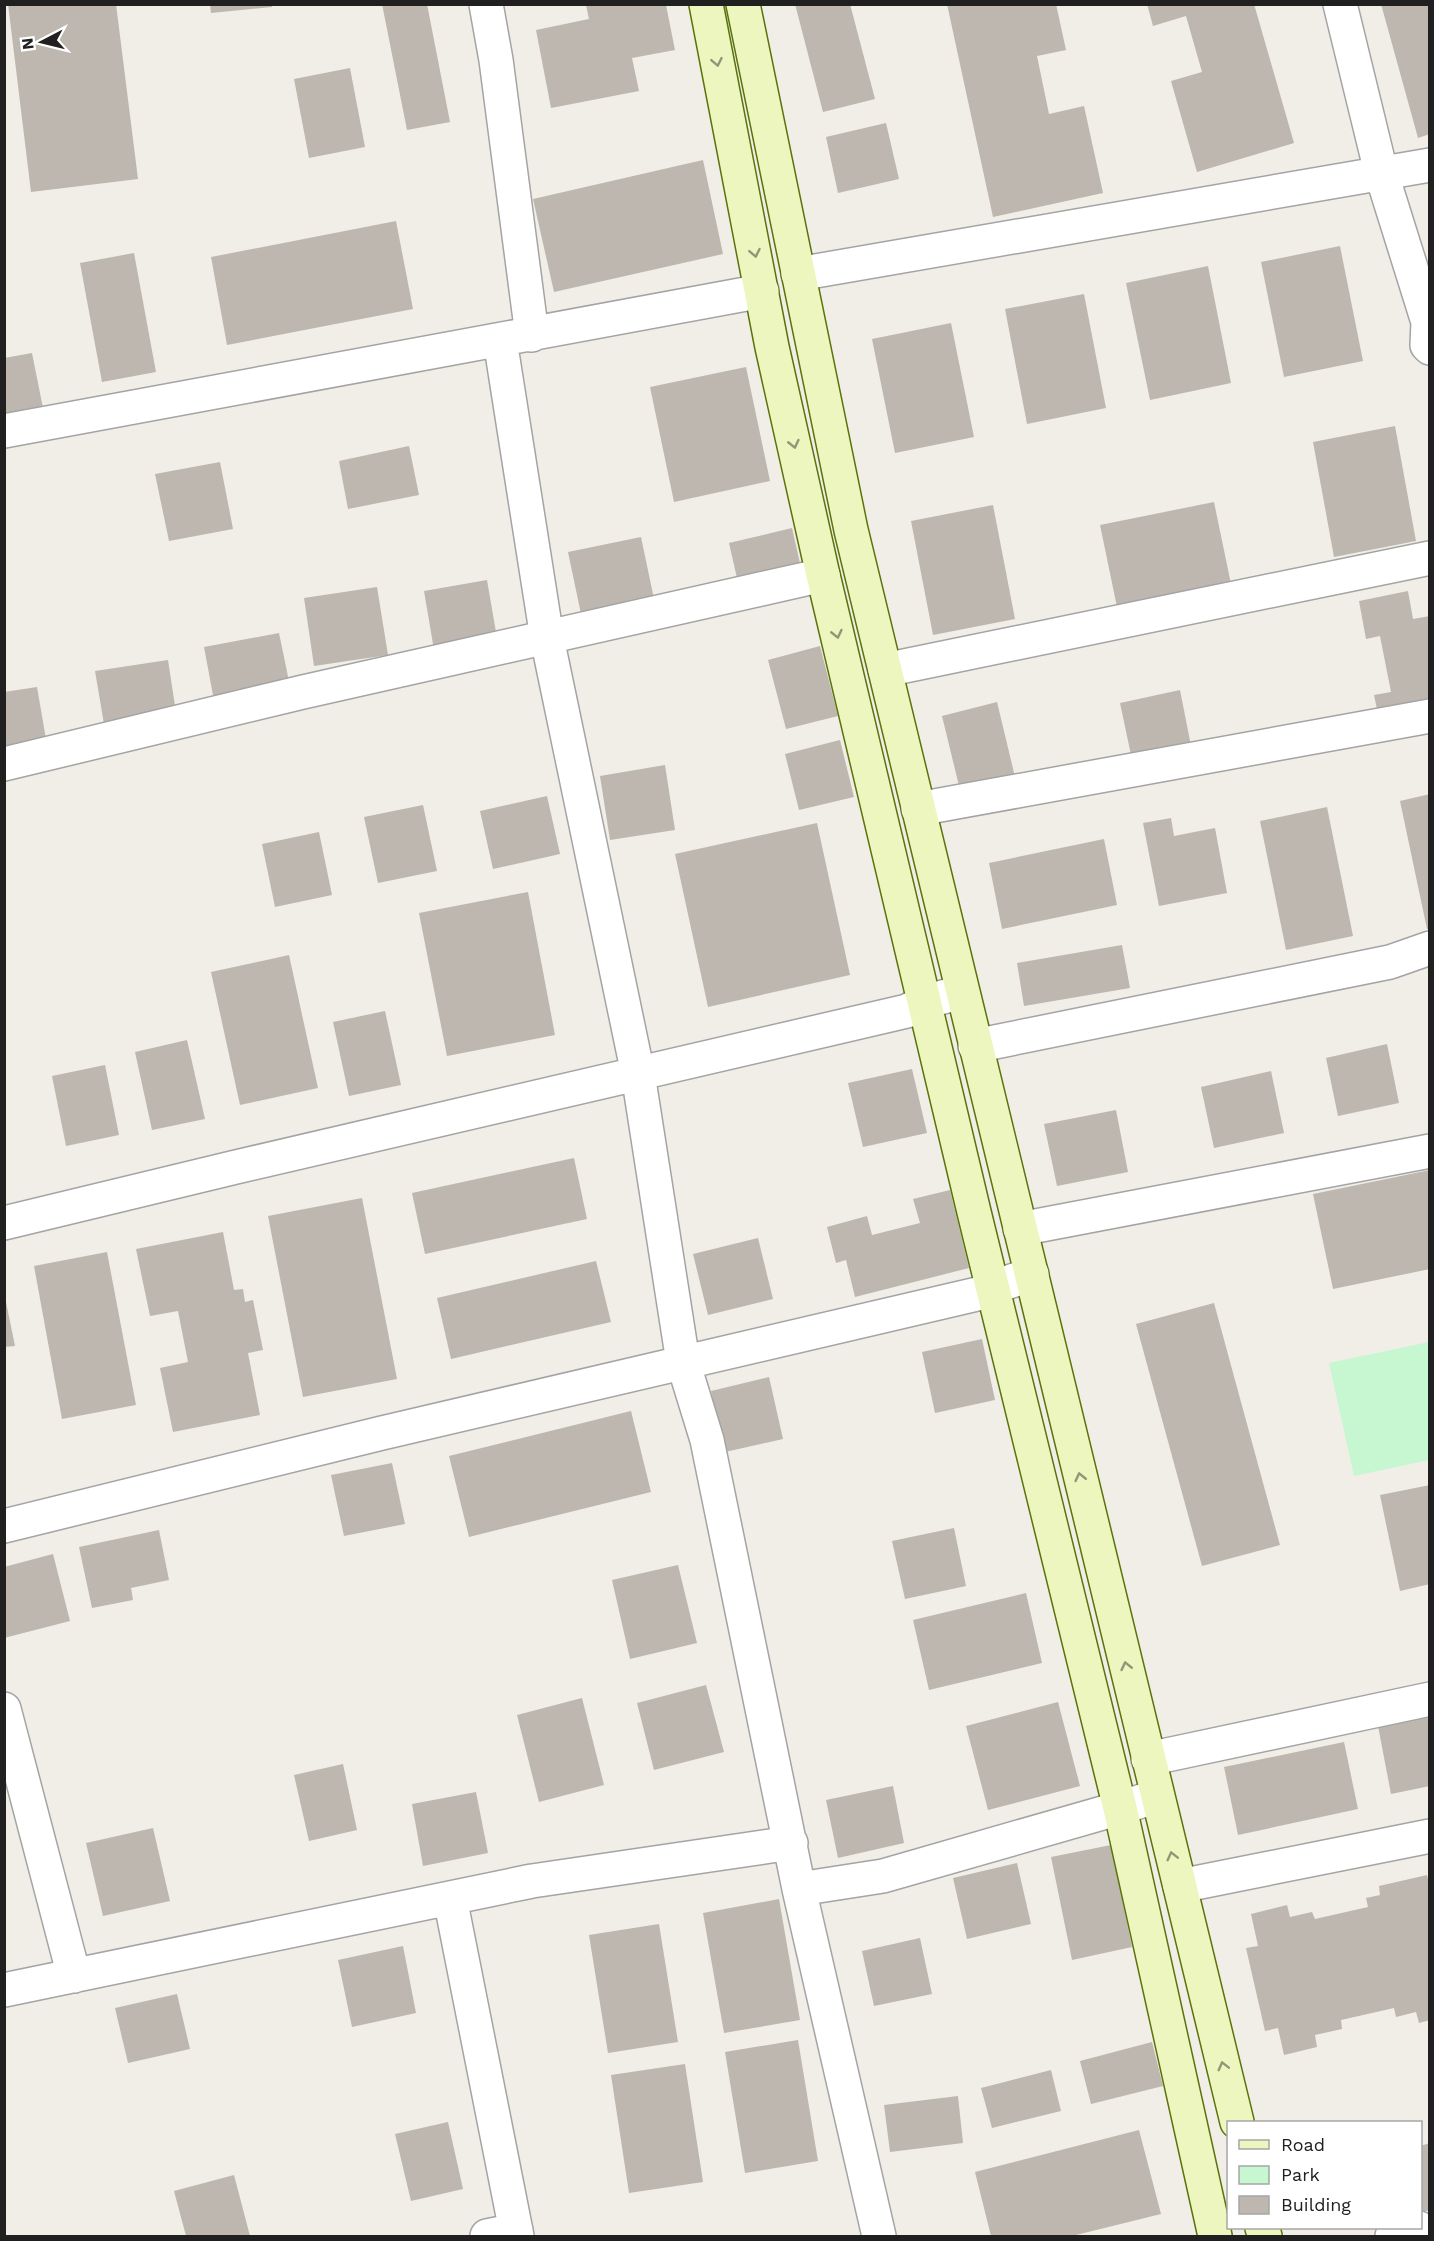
<svg xmlns="http://www.w3.org/2000/svg" width="1434" height="2241" font-family="'Work Sans',sans-serif">
<style>
.park{fill:#c6f7d0}
.building{fill:#bdb7b0}
.lines{fill:none;stroke-linecap:round;stroke-linejoin:round}
.minor-casing{stroke:#a4a4a4;stroke-width:36}
.secondary-casing{stroke:#5a730b;stroke-width:36}
.minor{stroke:#fff;stroke-width:33}
.secondary{stroke:#edf6be;stroke-width:33}
.oneway{stroke:#919677}
</style>
<rect width="100%" height="100%" fill="#f0eee7"/>
<!-- park -->
<path class="park" d="M1429 1342V1460L1354 1476 1329 1363Z"/>
<!-- building -->
<path class="building" d="M8 4H116L138 179 31 192Z
M210 4H272V7L211 13Z
M382 4H427L450 122 407 130Z
M795 4H850L875 99 823 112Z
M947 4H1056L1066 50 1037 56 1049 114 1084 106 1103 193 993 217Z
M1147 4H1254L1294 143 1197 172 1171 81 1202 72 1186 16 1153 26Z
M1381 4H1430V134L1418 138Z
M586 5H666L675 50 632 58 639 91 551 108 536 30 589 19Z
M350 68 365 147 309 158 294 79Z
M886 123 899 179 838 193 826 137Z
M703 160 723 254 554 292 533 199Z
M396 221 413 309 227 345 211 257Z
M1340 246 1363 361 1284 377 1261 262Z
M134 253 156 372 102 382 80 263Z
M1208 266 1231 383 1150 400 1126 283Z
M1084 294 1106 408 1027 424 1005 309Z
M951 323 974 437 895 453 872 339Z
M32 353 45 418 4 425V358Z
M746 367 770 481 674 502 650 387Z
M1395 426 1416 541 1334 557 1313 442Z
M409 446 419 495 348 509 339 461Z
M220 462 233 529 169 541 155 474Z
M1214 502 1231 584 1117 607 1100 525Z
M993 505 1015 619 933 635 911 521Z
M792 528 802 572 739 587 729 543Z
M641 537 654 599 581 614 568 552Z
M487 580 497 638 434 650 424 591Z
M377 587 388 655 314 666 304 598Z
M1408 591 1413 619 1430 616V704L1378 714 1374 695 1391 692 1380 636 1366 639 1359 601Z
M279 633 291 691 215 706 204 647Z
M820 646 838 716 786 729 768 660Z
M168 660 177 719 105 730 95 671Z
M37 687 47 745 4 752V692Z
M1180 690 1193 756 1134 769 1120 703Z
M997 702 1016 781 961 794 942 716Z
M840 740 854 797 799 810 785 754Z
M665 765 675 830 610 840 600 776Z
M1430 794V929H1427L1400 801Z
M547 796 560 854 493 869 480 811Z
M423 805 437 871 378 883 364 817Z
M1327 807 1353 936 1286 950 1260 821Z
M1171 818 1174 836 1215 828 1227 893 1159 906 1143 823Z
M817 823 850 975 708 1007 675 854Z
M319 832 332 895 275 907 262 844Z
M1104 839 1117 905 1002 929 989 863Z
M528 892 555 1035 447 1056 419 913Z
M1122 945 1130 988 1024 1006 1017 963Z
M289 955 318 1088 240 1105 211 972Z
M385 1011 401 1085 349 1096 333 1022Z
M187 1040 205 1119 152 1130 135 1052Z
M1387 1044 1399 1103 1338 1116 1326 1058Z
M105 1065 119 1135 66 1146 52 1076Z
M912 1069 927 1133 863 1147 848 1083Z
M1271 1071 1284 1133 1214 1148 1201 1087Z
M1116 1110 1128 1172 1057 1186 1044 1124Z
M574 1158 587 1219 425 1254 412 1193Z
M1430 1170V1269L1333 1289 1313 1194Z
M950 1190 969 1268 855 1297 846 1260 836 1263 827 1227 867 1216 872 1235 920 1223 913 1199Z
M362 1198 397 1379 303 1397 268 1216Z
M223 1232 234 1290 243 1289 245 1302 253 1300 263 1350 248 1353 260 1415 173 1432 160 1368 188 1362 178 1311 150 1316 136 1249Z
M758 1238 773 1299 708 1315 693 1254Z
M107 1252 136 1405 62 1419 34 1266Z
M596 1261 611 1322 451 1359 437 1298Z
M4 1292 15 1346 4 1347Z
M1214 1303 1280 1545 1202 1566 1136 1324Z
M982 1339 995 1400 935 1413 922 1352Z
M769 1377 783 1439 725 1452 711 1391Z
M631 1411 651 1492 469 1537 449 1456Z
M392 1463 405 1524 344 1536 331 1475Z
M1430 1485V1584L1400 1591 1380 1495Z
M954 1528 966 1586 905 1599 892 1541Z
M159 1530 169 1580 131 1588 133 1600 92 1608 79 1547Z
M53 1554 70 1621 4 1638V1567Z
M678 1565 697 1643 630 1659 612 1580Z
M1026 1593 1042 1663 929 1690 913 1620Z
M706 1685 724 1752 654 1770 637 1703Z
M582 1698 604 1785 539 1802 517 1715Z
M1058 1702 1080 1786 988 1810 966 1726Z
M1430 1716V1786L1391 1794 1378 1726Z
M1344 1742 1358 1809 1238 1835 1224 1767Z
M343 1764 357 1830 309 1841 294 1775Z
M893 1786 904 1843 838 1858 826 1800Z
M476 1792 488 1853 423 1866 412 1804Z
M153 1828 170 1901 103 1916 86 1843Z
M1111 1845 1132 1947 1072 1960 1051 1857Z
M1017 1863 1031 1924 967 1939 953 1878Z
M1427 1875 1430 1888V2020L1419 2023 1416 2012 1396 2017 1394 2008 1341 2020 1342 2029 1315 2035 1317 2047 1284 2055 1278 2028 1265 2031 1246 1948 1258 1946 1251 1914 1287 1905 1290 1917 1312 1912 1315 1919 1368 1907 1366 1898 1380 1895 1379 1886Z
M779 1899 800 2020 724 2033 703 1913Z
M659 1924 678 2042 608 2053 589 1935Z
M920 1938 932 1994 874 2006 862 1951Z
M403 1946 416 2013 352 2027 338 1960Z
M177 1994 190 2049 128 2063 115 2008Z
M798 2040 818 2161 745 2173 725 2052Z
M1152 2042 1163 2086 1091 2104 1080 2061Z
M685 2064 703 2182 629 2193 611 2075Z
M1051 2070 1061 2111 992 2128 981 2088Z
M958 2096 963 2143 890 2152 884 2105Z
M448 2122 463 2189 411 2201 395 2134Z
M1139 2130 1161 2214 1072 2236H991L975 2172Z
M1430 2143V2210L1420 2213V2146Z
M234 2175 250 2236H186L174 2191Z"/>
<g class="lines">
<!-- minor casing -->
<g class="minor-casing">
<path id="minor" d="M486 4 496 60 532 335
M1340 4 1381 172 1428 322 1427 345 1430 348
M798 274 1430 165
M500 340 547 638 638 1074 683 1362 707 1440 799 1889 879 2236
M4 431 762 291
M885 670 1430 558
M4 764 303 692 823 575
M918 809 1430 716
M975 1046 1390 962 1430 948
M4 1223 236 1167 907 1011 924 1002 962 992
M1020 1229 1430 1151
M4 1526 382 1433 990 1291 994 1287 1032 1274
M4 1709 74 1976
M1148 1759 1430 1699
M1180 1886 1430 1836
M799 1889 883 1876 1120 1808 1157 1796
M450 1898 517 2236
M4 1990 532 1881 791 1843
M487 2236 516 2230
M1392 2236 1419 2228"/>
</g>
<!-- secondary casing -->
<g class="secondary-casing">
<path id="secondary" d="M706 4 772 347 823 575 974 1212 1120 1808 1215 2236
M743 4 851 530 1237 2122
M1262 2228 1265 2236"/>
</g>
<!-- minor -->
<use href="#minor" class="minor"/>
<!-- secondary -->
<use href="#secondary" class="secondary"/>
</g>
<!-- one-way arrows -->
<defs><path id="oneway-chevron" d="M-2-3.5L2.5 0L-2 3.5" fill="none" stroke-width="1.6" stroke-linecap="round" stroke-linejoin="round" transform="scale(1.5)"/></defs>
<g class="oneway">
<use href="#oneway-chevron" transform="translate(717 62) rotate(79)"/>
<use href="#oneway-chevron" transform="translate(755 253) rotate(79)"/>
<use href="#oneway-chevron" transform="translate(794 444) rotate(77)"/>
<use href="#oneway-chevron" transform="translate(837 634) rotate(77)"/>
<use href="#oneway-chevron" transform="translate(1080 1477) rotate(-103)"/>
<use href="#oneway-chevron" transform="translate(1126 1666) rotate(-103)"/>
<use href="#oneway-chevron" transform="translate(1172 1856) rotate(-104)"/>
<use href="#oneway-chevron" transform="translate(1223 2066) rotate(-104)"/>
</g>
<!-- border -->
<rect width="1434" height="2241" fill="none" stroke="#202020" stroke-width="12"/>
<!-- legend -->
<rect x="1227" y="2121" width="195" height="108" fill="#ffffff" stroke="#a6a6a6" stroke-width="1.5"/>
<rect x="1239" y="2140" width="30" height="9" fill="#edf6be" stroke="#a6a6a6" stroke-width="1.5"/>
<text x="1281" y="2151" font-size="18" fill="#202020">Road</text>
<rect x="1239" y="2166" width="30" height="18" fill="#c6f7d0" stroke="#a6a6a6" stroke-width="1.5"/>
<text x="1281" y="2181" font-size="18" fill="#202020">Park</text>
<rect x="1239" y="2196" width="30" height="18" fill="#bdb7b0" stroke="#a6a6a6" stroke-width="1.5"/>
<text x="1281" y="2211" font-size="18" fill="#202020">Building</text>
<!-- north arrow -->
<g transform="translate(42 42) rotate(263)" stroke="#ffffff" stroke-width="4.5" paint-order="stroke">
<path d="M0-4.5L10 22L0 15L-10 22Z" fill="#202020"/>
<text y="-9" font-size="16" font-weight="bold" text-anchor="middle" fill="#202020">N</text>
</g>
</svg>
